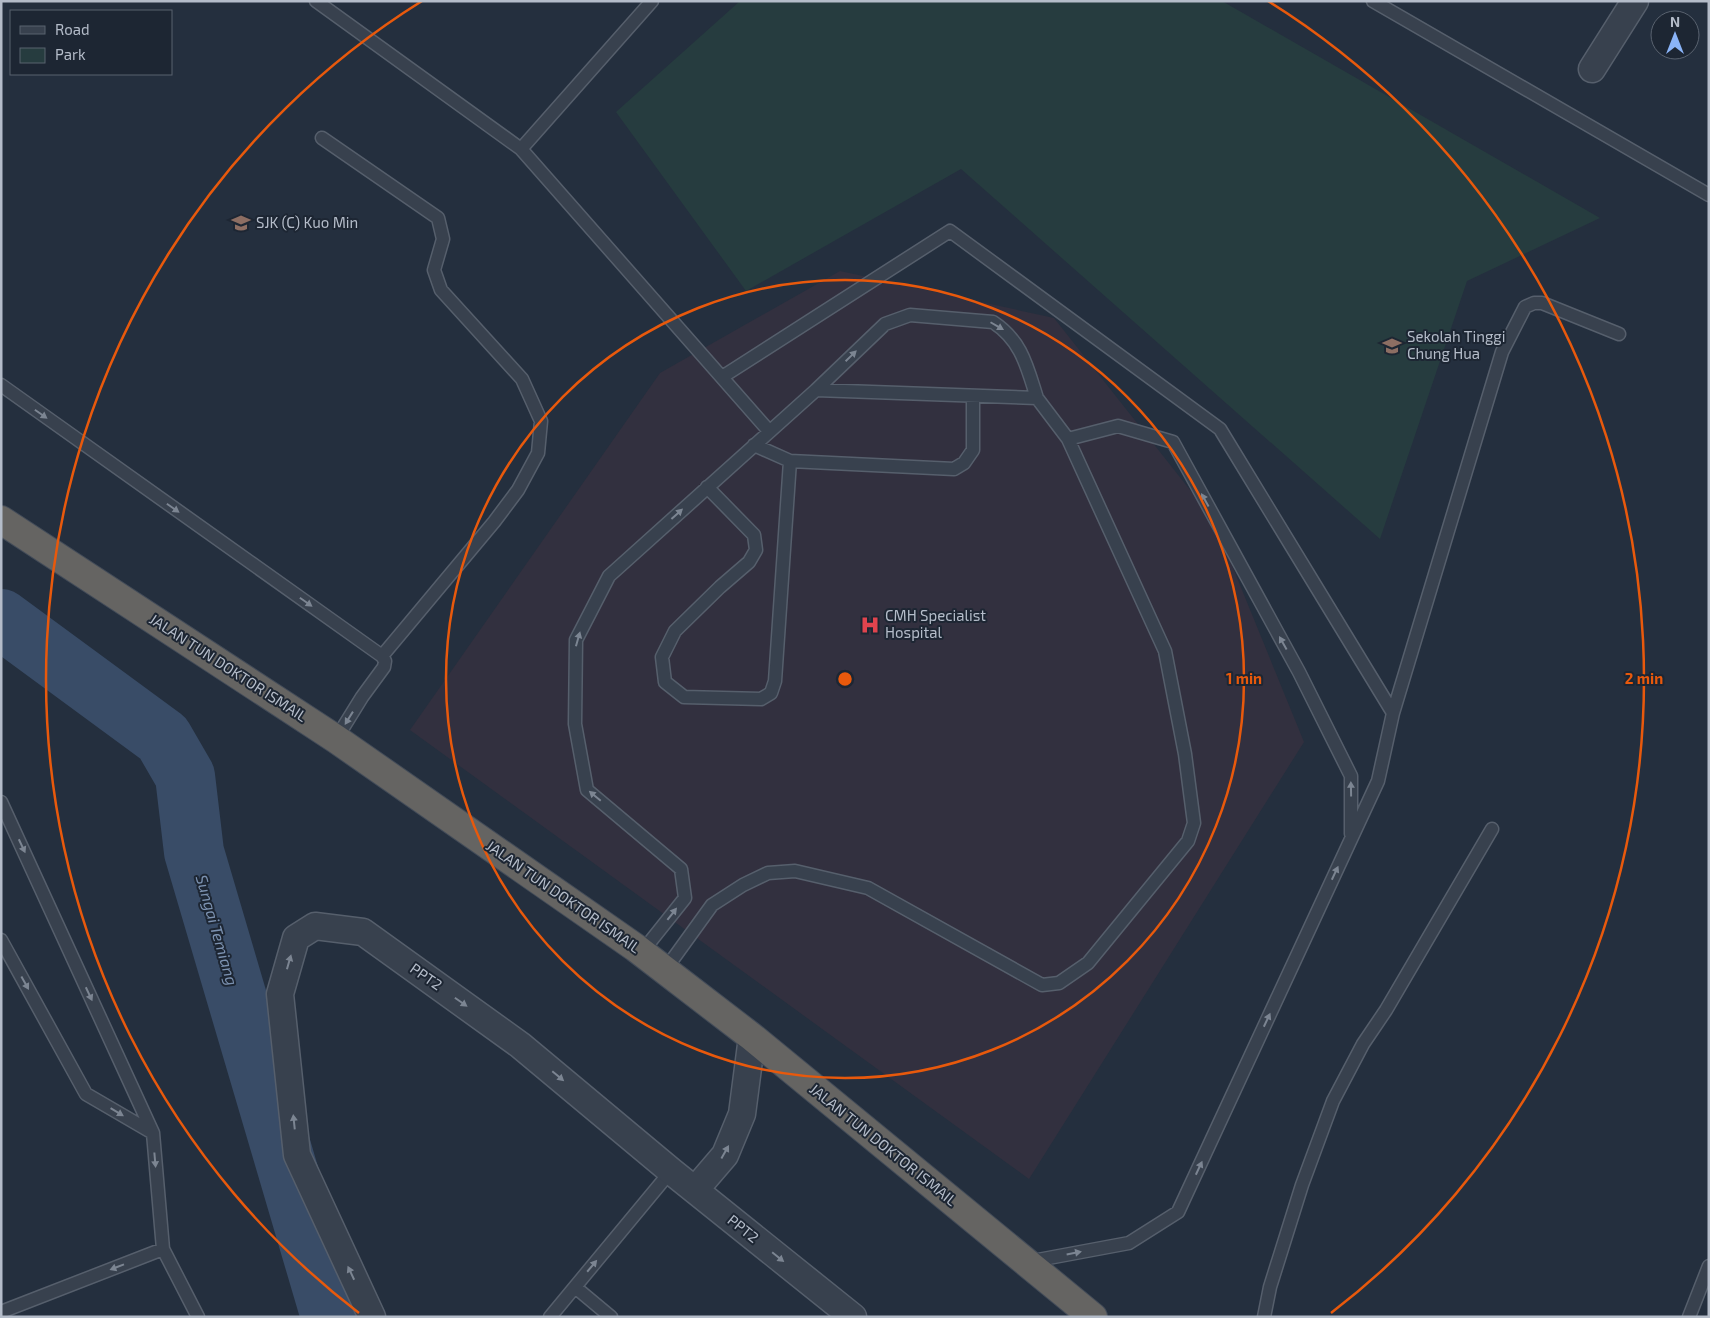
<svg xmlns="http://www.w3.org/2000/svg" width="1710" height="1318" font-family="'Exo 2',sans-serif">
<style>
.medical{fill:#32303f}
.green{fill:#263c3f}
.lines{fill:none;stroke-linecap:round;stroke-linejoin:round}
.river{stroke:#394c67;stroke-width:60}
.service-casing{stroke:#565f6c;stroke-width:15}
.minor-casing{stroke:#565f6c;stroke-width:29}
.trunk-casing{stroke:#434c59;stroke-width:30}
.service{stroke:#38414e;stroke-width:12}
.minor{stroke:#38414e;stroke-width:26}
.trunk{stroke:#656462;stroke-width:28}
.oneway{fill:#7c8592}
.ring{fill:none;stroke:#e8590c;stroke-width:2.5}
.labels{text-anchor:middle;stroke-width:4;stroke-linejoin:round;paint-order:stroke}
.poi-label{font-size:15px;fill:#b4bcc9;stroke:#1d2633;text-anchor:start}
.street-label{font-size:15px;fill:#b4bcc9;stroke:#1d2633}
.water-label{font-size:16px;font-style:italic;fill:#7c92b1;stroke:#1d2633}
.centre{fill:#e8590c;stroke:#1d2633;stroke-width:2.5}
.ring-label{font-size:15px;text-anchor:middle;font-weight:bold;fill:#e8590c;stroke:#1d2633;stroke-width:4;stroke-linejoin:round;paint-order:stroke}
</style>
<rect width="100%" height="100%" fill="#242f3e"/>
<!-- medical -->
<path class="medical" d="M840 271 1054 318 1213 519 1304 742 1029 1179 410 730 660 373Z"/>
<!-- green -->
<path class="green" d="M740 1H1222L1600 218 1467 281 1380 539 961 169 746 291 616 112Z"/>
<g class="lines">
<!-- river -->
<path class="river" d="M1 619 163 738 185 776 194 852 331 1317"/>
<!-- service casing -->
<g class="service-casing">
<path id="service" d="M316 1 521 149 769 431
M1373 1 1709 195
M322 138 438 218 443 239 434 270 441 290 522 379 541 421 538 453 518 490 494 522 382 656
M521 149 652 1
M722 377 950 231 1220 429 1393 713
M1 385 382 656 385 661 384 667 362 697 336 739
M816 390 885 324 910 315 993 322C1022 341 1027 367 1037 398
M1068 439 1118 426 1173 442 1299 672 1351 776V834
M754 445 790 461 954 469 964 463 973 450V396
M707 487 754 535 756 550 749 562 720 587 675 631 662 657 665 682 684 697 761 699 771 693 775 681 790 461
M1 802 153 1133 163 1249 198 1317
M1 940 86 1094 153 1133
M642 952 685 898 681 869 587 790 575 724 576 640 609 576 816 390 1037 398 1068 439 1165 651 1185 754 1194 823 1188 841 1088 963 1059 983 1042 985 868 888 795 871 768 873 743 885 712 905 665 970
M1027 1262 1129 1243 1178 1212 1378 781 1393 713 1502 352 1525 307 1534 303H1542L1619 334
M575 1287 611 1317
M1 1312 163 1249
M550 1317 671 1171
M1264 1317 1270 1287 1302 1185 1333 1101 1363 1044 1386 1010 1492 829
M1689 1317 1709 1266"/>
</g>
<!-- minor casing -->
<g class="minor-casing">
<path id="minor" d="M1592 69 1635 1
M695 1190 725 1155 742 1114 752 1037
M372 1317 297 1155 280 994 296 938 315 926 363 932 520 1045 671 1171 853 1317"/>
</g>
<!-- trunk casing -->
<g class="trunk-casing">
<path id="trunk" d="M1 520 336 739 636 948 752 1037 1093 1317"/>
</g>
<!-- service -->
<use href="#service" class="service"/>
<!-- minor -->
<use href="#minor" class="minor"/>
<!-- trunk -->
<use href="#trunk" class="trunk"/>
</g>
<!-- one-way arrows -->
<defs><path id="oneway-solid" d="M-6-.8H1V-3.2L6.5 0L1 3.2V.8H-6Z" transform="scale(1.25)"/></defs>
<g class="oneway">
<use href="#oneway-solid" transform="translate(997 326) rotate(30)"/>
<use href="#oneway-solid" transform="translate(851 356) rotate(-44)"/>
<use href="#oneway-solid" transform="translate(41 414) rotate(35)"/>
<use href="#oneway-solid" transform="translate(1205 500) rotate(-119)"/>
<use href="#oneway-solid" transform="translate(173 508) rotate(35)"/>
<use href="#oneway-solid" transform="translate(677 514) rotate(-42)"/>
<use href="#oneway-solid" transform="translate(306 602) rotate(35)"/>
<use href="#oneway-solid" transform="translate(578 639) rotate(-74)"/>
<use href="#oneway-solid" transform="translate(1283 643) rotate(-119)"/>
<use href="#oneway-solid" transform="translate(349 718) rotate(122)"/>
<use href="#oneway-solid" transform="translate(1351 789) rotate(-91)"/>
<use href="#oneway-solid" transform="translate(595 796) rotate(-140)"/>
<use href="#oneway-solid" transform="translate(22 846) rotate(65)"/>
<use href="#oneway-solid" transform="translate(1335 873) rotate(-65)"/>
<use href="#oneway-solid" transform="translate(672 914) rotate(-52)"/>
<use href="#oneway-solid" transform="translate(289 962) rotate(-74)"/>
<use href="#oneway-solid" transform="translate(25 983) rotate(61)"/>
<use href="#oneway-solid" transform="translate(89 994) rotate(65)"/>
<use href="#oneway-solid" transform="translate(461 1002) rotate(35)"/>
<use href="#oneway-solid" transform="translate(1267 1020) rotate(-65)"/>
<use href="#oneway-solid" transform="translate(558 1076) rotate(40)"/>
<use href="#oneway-solid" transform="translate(117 1112) rotate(31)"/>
<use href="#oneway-solid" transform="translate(294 1122) rotate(-96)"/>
<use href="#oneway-solid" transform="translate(725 1152) rotate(-61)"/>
<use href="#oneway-solid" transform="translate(155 1160) rotate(85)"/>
<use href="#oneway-solid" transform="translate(1199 1168) rotate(-65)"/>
<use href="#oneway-solid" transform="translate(1074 1253) rotate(-11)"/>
<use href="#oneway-solid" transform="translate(778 1257) rotate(39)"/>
<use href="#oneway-solid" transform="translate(592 1266) rotate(-50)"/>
<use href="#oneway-solid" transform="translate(117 1267) rotate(159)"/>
<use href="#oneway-solid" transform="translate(351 1273) rotate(-115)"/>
</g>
<!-- distance rings -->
<g class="ring">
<circle cx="845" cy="679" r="399"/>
<path d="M359 1313A799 799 0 0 1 422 1M1268 1A799 799 0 0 1 1331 1313"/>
</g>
<!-- icons -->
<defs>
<g id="school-bare" transform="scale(1.5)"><path d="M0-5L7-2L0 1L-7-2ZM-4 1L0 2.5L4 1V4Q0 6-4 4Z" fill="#8d6e63" stroke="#1d2633" stroke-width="2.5" paint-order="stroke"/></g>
<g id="hospital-bare" transform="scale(1.5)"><path d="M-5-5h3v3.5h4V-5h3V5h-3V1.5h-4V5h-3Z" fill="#e0444e" stroke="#1d2633" stroke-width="2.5" paint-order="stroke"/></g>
</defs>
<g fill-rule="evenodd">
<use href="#school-bare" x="241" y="223"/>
<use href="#school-bare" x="1392" y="346"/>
<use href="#hospital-bare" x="870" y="625"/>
</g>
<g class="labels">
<!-- poi labels -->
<g class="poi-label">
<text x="256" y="228">SJK (C) Kuo Min</text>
<text x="1407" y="342">Sekolah Tinggi<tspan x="1407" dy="17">Chung Hua</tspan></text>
<text x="885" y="621">CMH Specialist<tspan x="885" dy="17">Hospital</tspan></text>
</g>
<!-- street labels -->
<g class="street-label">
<text transform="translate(228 668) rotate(33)" y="5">JALAN TUN DOKTOR ISMAIL</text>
<text transform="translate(563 897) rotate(35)" y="5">JALAN TUN DOKTOR ISMAIL</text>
<text transform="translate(426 977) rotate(35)" y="5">PPT2</text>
<text transform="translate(883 1145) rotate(39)" y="5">JALAN TUN DOKTOR ISMAIL</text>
<text transform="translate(743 1229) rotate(39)" y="5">PPT2</text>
</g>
<!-- water labels -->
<g class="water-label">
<text transform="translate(217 930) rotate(74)" y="6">Sungai Temiang</text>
</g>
</g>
<circle cx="845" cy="679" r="8" class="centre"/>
<g class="ring-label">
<text x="1244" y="684">1 min</text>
<text x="1644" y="684">2 min</text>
</g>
<!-- border -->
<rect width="1710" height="1318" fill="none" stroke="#b4bcc9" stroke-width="5"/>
<!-- legend -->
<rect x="10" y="10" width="162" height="65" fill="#1d2633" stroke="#59626f"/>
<rect x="20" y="26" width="25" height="8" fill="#38414e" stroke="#59626f"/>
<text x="55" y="35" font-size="15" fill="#b4bcc9">Road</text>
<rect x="20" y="48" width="25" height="15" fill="#263c3f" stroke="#59626f"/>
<text x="55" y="60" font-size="15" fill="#b4bcc9">Park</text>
<!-- north arrow -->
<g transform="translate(1675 35)"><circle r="24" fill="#1d2633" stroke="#59626f"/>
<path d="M0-4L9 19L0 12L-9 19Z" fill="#8ab4f8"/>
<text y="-8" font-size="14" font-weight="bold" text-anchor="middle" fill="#b4bcc9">N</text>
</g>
</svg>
